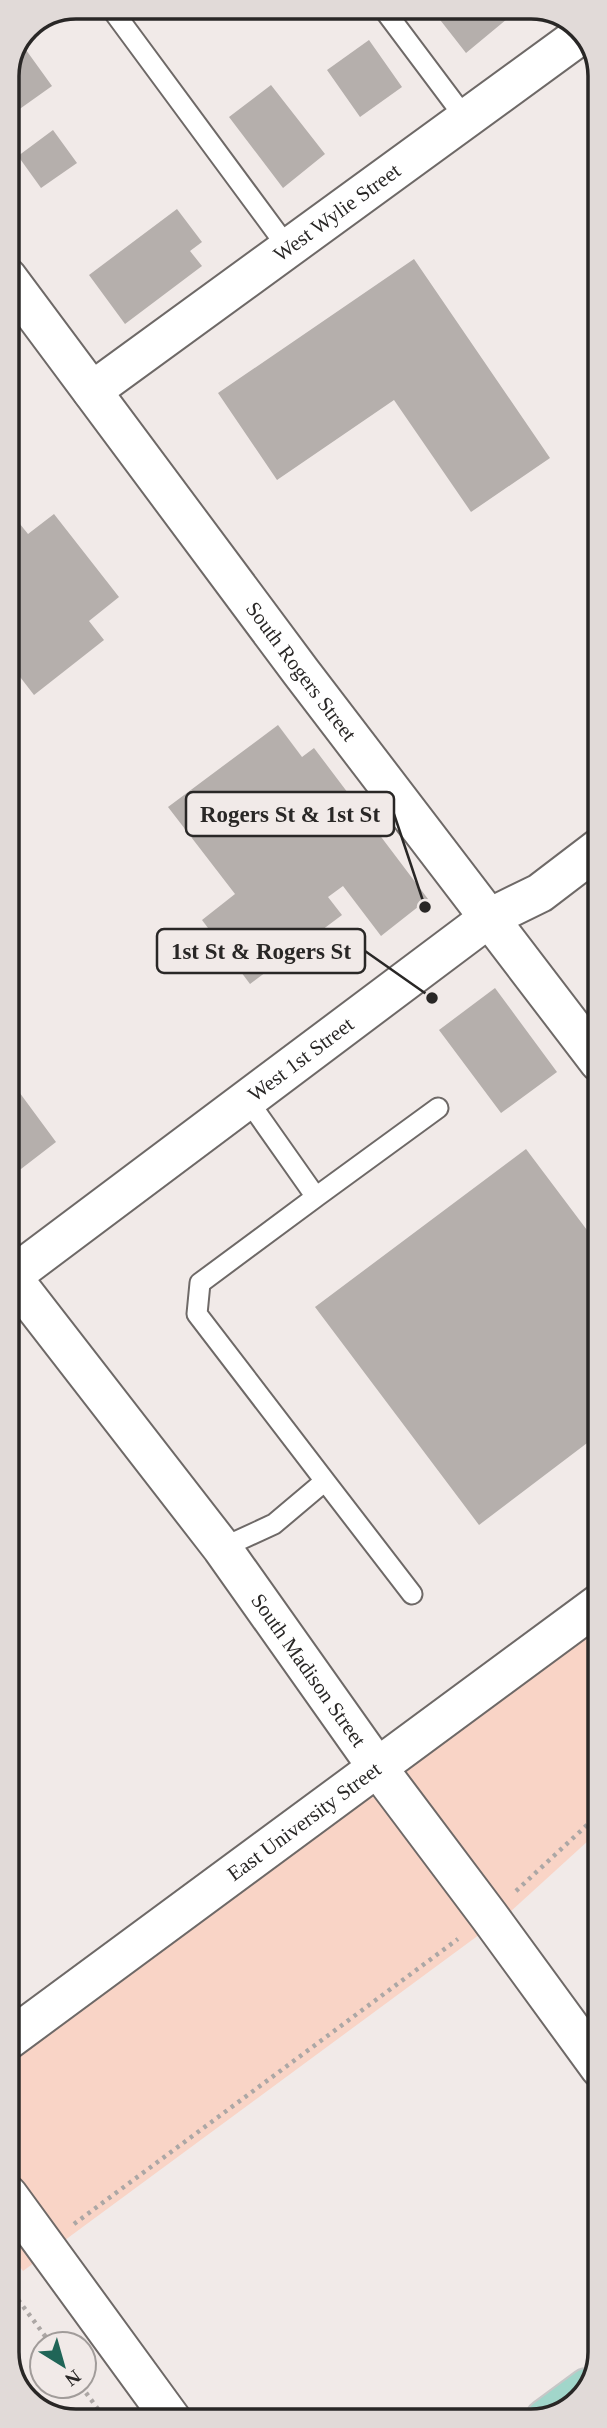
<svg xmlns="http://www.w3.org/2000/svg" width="607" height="2428" font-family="Georgia,serif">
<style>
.green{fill:#f9d4c6}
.building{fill:#b5afac}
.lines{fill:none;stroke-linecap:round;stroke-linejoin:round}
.lane-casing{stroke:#6e6967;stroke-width:23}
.street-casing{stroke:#6e6967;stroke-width:42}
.secondary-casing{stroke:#6e6967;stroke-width:42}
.primary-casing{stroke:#c7c7c7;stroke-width:42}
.path{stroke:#aca7a5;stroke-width:4.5;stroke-dasharray:3.5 5;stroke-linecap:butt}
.lane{stroke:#fff;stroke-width:19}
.street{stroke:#fff;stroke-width:38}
.secondary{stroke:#fff;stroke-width:38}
.primary{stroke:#a1d6ca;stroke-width:38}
.labels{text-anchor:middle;stroke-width:5;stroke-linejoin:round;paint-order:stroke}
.street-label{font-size:21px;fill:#292726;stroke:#f1eae8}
.rim{fill:none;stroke:#292726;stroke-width:3.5}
.leader{fill:none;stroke:#292726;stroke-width:2.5}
.callout-dot{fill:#292726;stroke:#f1eae8;stroke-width:2.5}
.callout{fill:#f1eae8;stroke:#292726;stroke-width:2.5}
.callout-label{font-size:23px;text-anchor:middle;font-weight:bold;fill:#292726}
</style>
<rect width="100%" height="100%" fill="#f1eae8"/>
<!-- green -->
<path class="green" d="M600 1601V1830L510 1912 23 2271 8 2251V2041Z"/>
<!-- building -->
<path class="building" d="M430 7H497L507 19 466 53Z
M369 40 402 87 360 117 327 70Z
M21 43 52 86 7 118V76Z
M271 85 325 154 283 188 229 117Z
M53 130 77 163 41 188 18 156Z
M177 209 202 242 190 251 202 266 125 324 89 275Z
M414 259 550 458 471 512 394 400 277 480 218 393Z
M7 508 28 534 54 514 119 597 89 621 104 640 34 695 17 673 7 681Z
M278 725 302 757 314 748 428 899 381 936 343 886 328 897 342 915 250 984 202 920 235 894 168 807Z
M495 988 557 1072 501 1113 439 1030Z
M8 1077 56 1142 8 1179Z
M526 1149 599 1246V1434L479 1525 315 1307Z"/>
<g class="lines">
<!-- lane casing -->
<g class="lane-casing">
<path id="lane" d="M110 7 288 248
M382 7 466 119
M247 1099 316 1197 200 1283 197 1314 325 1481
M316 1197 438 1108
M222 1548 274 1524 325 1481 412 1594"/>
</g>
<!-- street casing -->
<g class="street-casing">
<g id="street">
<path id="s1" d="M92 391 582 34"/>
<path id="s2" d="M11 1276 222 1548 377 1767 489 1916 600 2068"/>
<path id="s3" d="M8 2040 600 1603"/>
<path d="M8 2195 172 2420"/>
</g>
</g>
<!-- secondary casing -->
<g class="secondary-casing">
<g id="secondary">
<path id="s4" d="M7 277 301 672 599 1062"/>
<path id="s5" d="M8 1279 489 918 540 893 599 848"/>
</g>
</g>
<!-- primary casing -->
<g class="primary-casing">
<path id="primary" d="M545 2419 587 2388"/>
</g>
<!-- path -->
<path class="path" d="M516 1891 600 1813
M74 2224 458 1939
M8 2286 51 2344
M81 2386 106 2420"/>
<!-- lane -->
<use href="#lane" class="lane"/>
<!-- street -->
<use href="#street" class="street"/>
<!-- secondary -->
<use href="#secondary" class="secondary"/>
<!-- primary -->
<use href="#primary" class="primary"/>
</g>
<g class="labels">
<!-- street labels -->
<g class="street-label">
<text dy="7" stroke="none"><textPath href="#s1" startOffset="303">West Wylie Street</textPath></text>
<text dy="7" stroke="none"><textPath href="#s4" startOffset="492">South Rogers Street</textPath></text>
<text dy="7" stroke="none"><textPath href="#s5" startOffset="366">West 1st Street</textPath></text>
<text dy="7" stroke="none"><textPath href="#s2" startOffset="494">South Madison Street</textPath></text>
<text dy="7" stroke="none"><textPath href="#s3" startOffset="368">East University Street</textPath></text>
</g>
</g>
<!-- crop -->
<path d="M0 0H607V2428H0ZM76 19H531A57 57 0 0 1 588 76V2352A57 57 0 0 1 531 2409H76A57 57 0 0 1 19 2352V76A57 57 0 0 1 76 19Z" fill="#e1dad8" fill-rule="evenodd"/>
<path class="rim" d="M76 19H531A57 57 0 0 1 588 76V2352A57 57 0 0 1 531 2409H76A57 57 0 0 1 19 2352V76A57 57 0 0 1 76 19Z"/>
<!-- callouts -->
<path class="leader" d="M425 907L394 814M432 998L365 951"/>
<g class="callout-dot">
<circle cx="425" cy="907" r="7"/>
<circle cx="432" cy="998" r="7"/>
</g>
<g class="callout">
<rect x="186" y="792" width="208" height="44" rx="7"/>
<rect x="157" y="929" width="208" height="44" rx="7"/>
</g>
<g class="callout-label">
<text x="290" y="822">Rogers St &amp; 1st St</text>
<text x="261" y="959">1st St &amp; Rogers St</text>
</g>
<!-- north arrow -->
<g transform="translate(63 2365) rotate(143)"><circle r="33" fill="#f1eae8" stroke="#a19c9a" stroke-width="2"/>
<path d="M0-5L12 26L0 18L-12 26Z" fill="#206557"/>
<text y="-10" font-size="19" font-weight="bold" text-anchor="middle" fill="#292726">N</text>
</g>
</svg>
